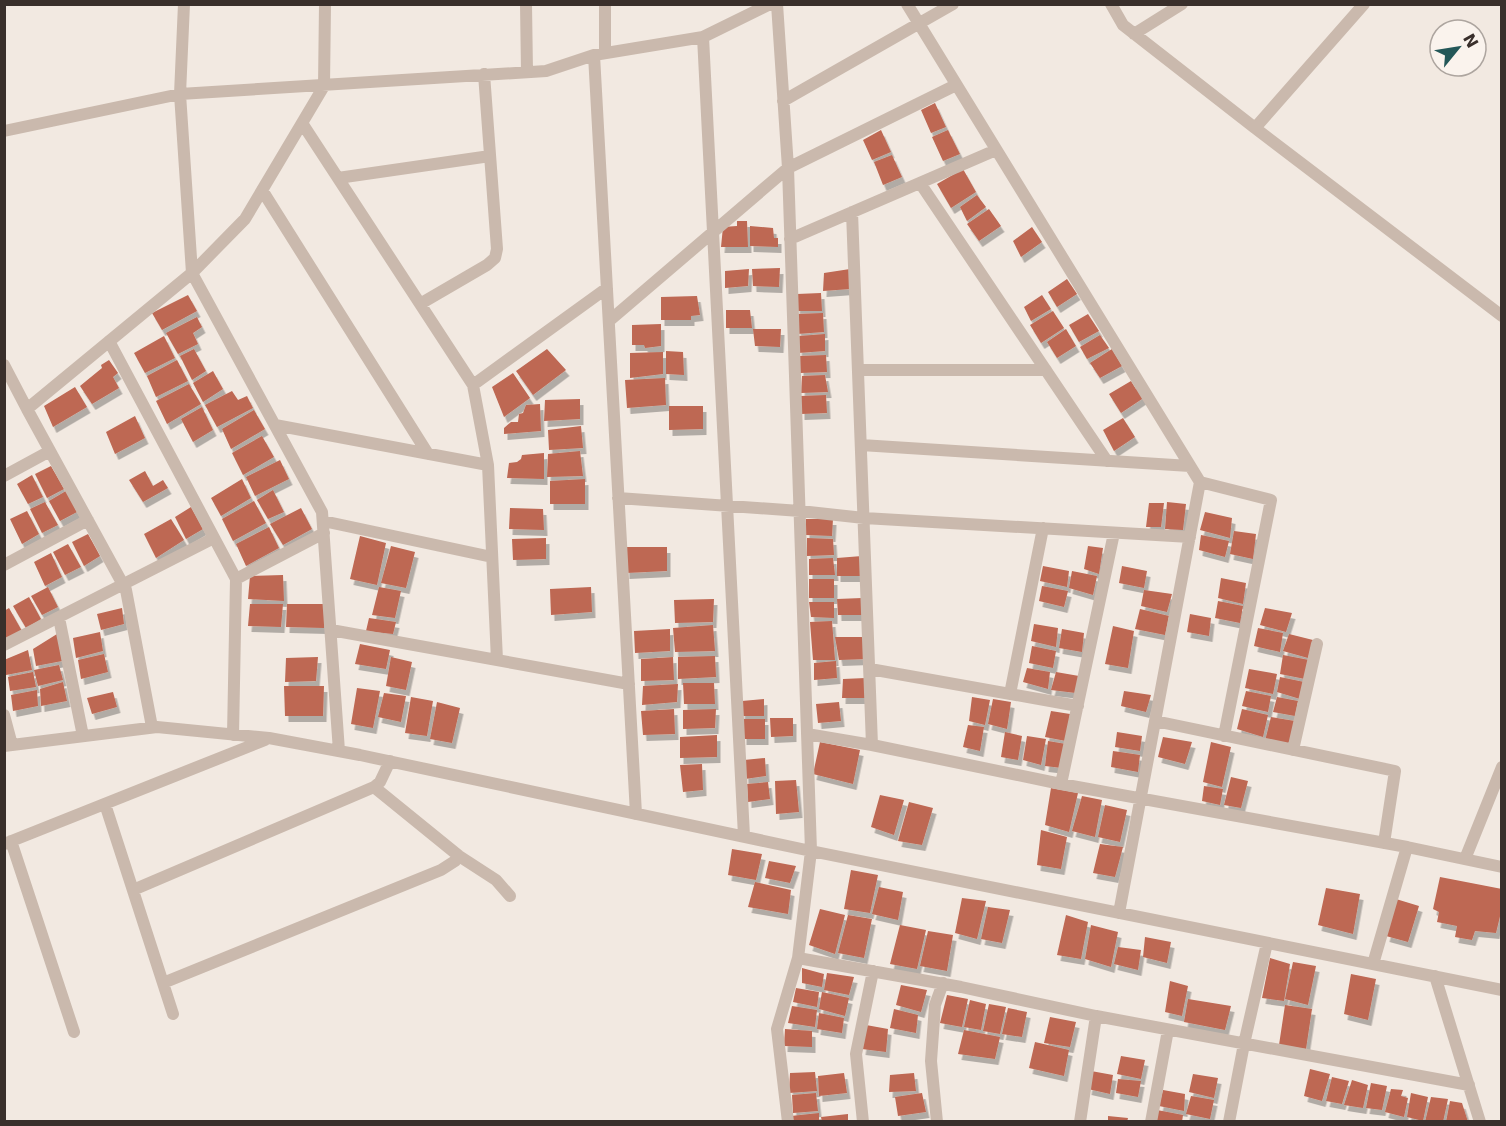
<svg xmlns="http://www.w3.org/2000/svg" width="1506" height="1126" font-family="'DejaVu Sans',sans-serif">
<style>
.building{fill:#be6752;filter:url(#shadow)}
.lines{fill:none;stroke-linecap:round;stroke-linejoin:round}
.minor{stroke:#cab9ad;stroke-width:12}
</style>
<defs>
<filter id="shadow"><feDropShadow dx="3.5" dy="6" stdDeviation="0" flood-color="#0004"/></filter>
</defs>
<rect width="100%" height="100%" fill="#f2e9e1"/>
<!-- building -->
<path class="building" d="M935 103 946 127 931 133 921 110Z
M881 130 891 152 872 160 863 140Z
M948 130 960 154 943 161 932 137Z
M892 155 902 177 883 185 874 162Z
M963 169 976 192 951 208 937 184Z
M977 195 986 207 967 221 960 207Z
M989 209 1001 226 979 241 967 224Z
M737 221H747L748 247H721L723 227 737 226Z
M750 226 773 228 774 238H778V247L750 246Z
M1032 227 1042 242 1021 257 1013 241Z
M780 268 779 287 753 286 752 269Z
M749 269 748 286 725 288V271Z
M850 269V289L823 291 824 273Z
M1067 279 1077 294 1057 307 1048 292Z
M821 293 822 311H796L797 294Z
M188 295 197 311 162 330 152 313Z
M1042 295 1051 309 1031 321 1024 307Z
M697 296 700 315 691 316V320H661V297Z
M726 310H750L752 328H726Z
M1053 311 1064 328 1041 343 1030 325Z
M823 313 824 332 797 334 798 314Z
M1088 314 1099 331 1079 342 1069 325Z
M197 317 202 327 193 333 198 344 178 354 166 333Z
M661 324V346L645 348 644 345H632V325Z
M753 329H781L780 347 755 346Z
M1066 329 1076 346 1057 358 1047 342Z
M825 334V351L798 353 799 336Z
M1100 335 1109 348 1087 359 1080 347Z
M164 336 175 358 145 373 134 353Z
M194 349 206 371 192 380 180 356Z
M547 349 566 370 533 395 516 371Z
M1112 349 1122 366 1100 378 1090 363Z
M666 351 683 352 684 375 666 374Z
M663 352V374L630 378V353Z
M826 355 827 372 800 373V356Z
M109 360 118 373 113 377 119 388 92 404 80 386 102 368 101 365Z
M177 360 188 381 156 397 147 376Z
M213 371 223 389 203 402 193 383Z
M513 373 530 398 504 417 492 387Z
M825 375 828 392 801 393 802 376Z
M665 378 666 405 627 408 625 380Z
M1131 381 1136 389 1139 388 1145 397 1121 413 1109 394Z
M189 384 201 404 167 424 156 401Z
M75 387 87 407 53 427 44 406Z
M232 391 238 400 247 396 253 408 217 427 205 405Z
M826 395 827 413 801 414V396Z
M580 399V419L544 421 545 400Z
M540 404 541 431 504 434V428L511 422H518L519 414 523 413 526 405Z
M669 406H703V429L669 430Z
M202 407 213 430 193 442 181 419Z
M254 410 265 429 231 449 222 429Z
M135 416 145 438 115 454 106 432Z
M1123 418 1135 437 1114 451 1103 430Z
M581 426 583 448 549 450 548 430Z
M262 436 274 457 243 475 232 453Z
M580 451 583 476 547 477 548 454Z
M544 453V479L507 478 509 463 517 462 521 459 522 455Z
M280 460 289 479 255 496 246 477Z
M51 466 64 489 47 498 35 474Z
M145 471 153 486 163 480 168 488 143 502 129 480Z
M32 475 43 497 28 504 17 484Z
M242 479 251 498 221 516 211 498Z
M585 479V504H550V481Z
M273 490 284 512 268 519 257 500Z
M66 491 77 512 60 521 49 501Z
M254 501 266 523 233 541 222 519Z
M45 502 58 525 42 533 30 509Z
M1167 502 1186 504 1183 530 1165 529Z
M1149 503H1164L1161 527H1146Z
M191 507 203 529 186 539 175 517Z
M301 508 312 529 283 545 270 524Z
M510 508 543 509 544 530 509 529Z
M27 511 39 534 22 544 10 519Z
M1205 512 1232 518 1230 538 1200 530Z
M171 519 184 540 156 558 144 534Z
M806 519H833L832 536 806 535Z
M269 527 279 548 246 566 236 544Z
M1234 531 1256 534 1253 559 1230 554Z
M88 534 100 556 84 566 72 542Z
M1201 535 1229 541 1225 557 1199 550Z
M360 536 386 543 377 585 350 579Z
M546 538V559L513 560 512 539Z
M807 538 833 539 834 555 807 556Z
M68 544 81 567 65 575 53 552Z
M391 546 415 552 406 588 381 583Z
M1088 546 1103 548 1099 574 1084 569Z
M625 547H667V571L626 573Z
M51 553 62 577 45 586 34 562Z
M862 556 863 576H837V558Z
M833 558 835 575H809V559Z
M1043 566 1069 571 1067 587 1040 581Z
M1122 566 1147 571 1144 588 1119 583Z
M1072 571 1097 576 1093 595 1069 588Z
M283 575 284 601 248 599 250 576Z
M1221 578 1246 583 1243 604 1218 598Z
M809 579H834V598H809Z
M1042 586 1068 591 1064 607 1039 601Z
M48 587 58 607 42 615 31 596Z
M379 587 401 591 395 618 372 615Z
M591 587 592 612 551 615 550 589Z
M1144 590 1172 594 1167 612 1141 606Z
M29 597 41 619 26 628 13 606Z
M862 598 863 615H838L837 599Z
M714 599 713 622 675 623 674 600Z
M1218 601 1243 606 1240 623 1215 618Z
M809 602H834V618L811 617Z
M250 604H283L281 627 248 626Z
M287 604H324V628L286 627Z
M9 608 22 631 5 640 4 611Z
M122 608 124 624 101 630 97 614Z
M1265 608 1292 613 1286 632 1260 625Z
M1140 609 1169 616 1165 635 1135 629Z
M1190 614 1211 618 1209 636 1187 632Z
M369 618 396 622 393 634 366 631Z
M832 621 835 660H813L810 622Z
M1034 624 1058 628 1056 647 1031 641Z
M713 625 715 651 675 652 673 628Z
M1113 626 1134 631 1128 668 1105 664Z
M1258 628 1283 633 1280 652 1254 646Z
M670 629V651L635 653 634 631Z
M1062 629 1084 633 1082 652 1059 648Z
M100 632 103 651 76 658 73 638Z
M57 634 62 661 36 666 33 649Z
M1289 634 1313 640 1308 658 1283 651Z
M835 637H865L867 659 839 660Z
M360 644 390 650 386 669 355 664Z
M1032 646 1056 651 1053 668 1029 663Z
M28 650 32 670 6 675 4 660Z
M104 654 108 672 81 679 78 660Z
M1283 655 1309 660 1305 679 1280 674Z
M715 656 716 677 678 679V657Z
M318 657 316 681 285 682 286 658Z
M391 657 412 662 406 690 386 686Z
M673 657 674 680 641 681V659Z
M836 661 837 678 814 680V663Z
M59 665 63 680 38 686 34 670Z
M1027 668 1050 672 1048 689 1023 682Z
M1249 669 1277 674 1273 694 1245 688Z
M33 672 36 687 10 691 8 677Z
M1056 672 1079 676 1076 693 1051 690Z
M1280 677 1304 682 1300 699 1277 692Z
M866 678 867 698H842L843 679Z
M63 682 67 701 41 706 40 689Z
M683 683H714L715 704H684Z
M678 684 677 702 642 705 643 686Z
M284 686H324L323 716H285Z
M357 688 380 691 373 728 351 724Z
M37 690 38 706 13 711 11 695Z
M1124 691 1151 695 1146 712 1121 706Z
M1246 691 1271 696 1268 712 1242 706Z
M113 692 117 707 92 714 87 698Z
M384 693 406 696 401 722 378 717Z
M411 697 433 701 427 736 405 733Z
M972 697 990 700 985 725 969 721Z
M1277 697 1298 701 1295 716 1273 712Z
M764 699V716H741L742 701Z
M993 699 1011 702 1007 729 988 724Z
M437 702 460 708 452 743 430 739Z
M839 702 841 721 818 723 816 704Z
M674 709 675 734 643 735 641 711Z
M716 709 715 728 683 729V710Z
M1242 709 1268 715 1263 737 1237 729Z
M1051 711 1070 714 1066 741 1045 737Z
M1271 717 1295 721 1289 744 1265 741Z
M770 718H793V736L771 737Z
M743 719H765V739H743Z
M968 725 984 727 980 751 963 747Z
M1005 732 1022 736 1018 760 1001 757Z
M1117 732 1142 736 1140 751 1115 747Z
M717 735V757L680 758V737Z
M1027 736 1046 739 1041 765 1023 760Z
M1163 737 1192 742 1185 764 1158 757Z
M1048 741 1066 744 1062 768 1045 766Z
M820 742 860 750 853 784 813 774Z
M1211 742 1231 747 1222 787 1203 782Z
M1113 751 1140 755 1138 772 1111 767Z
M765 758 766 776 745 779 744 760Z
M702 764 703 790 683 792 680 765Z
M1231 777 1248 781 1241 808 1224 805Z
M796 780 799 812 776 814 775 781Z
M768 782 770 799 748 802 747 784Z
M1204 786 1223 789 1220 805 1202 801Z
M1051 788 1078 793 1069 832 1045 825Z
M880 795 904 800 894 835 871 827Z
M1082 796 1102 800 1095 837 1072 831Z
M909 802 933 808 922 845 898 841Z
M1105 805 1127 810 1120 842 1098 837Z
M1041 830 1067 837 1061 869 1037 865Z
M1100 844 1123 847 1115 877 1093 873Z
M732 849 762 854 756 880 728 875Z
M769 861 796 866 790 883 765 878Z
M851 870 878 875 870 913 844 909Z
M1440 877 1502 889V908L1496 933 1475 931 1472 940 1455 937 1457 926 1437 922 1439 912 1433 909Z
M755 882 791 890 788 914 748 907Z
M879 887 903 892 898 920 872 914Z
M1326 888 1360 894 1353 934 1318 925Z
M962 898 986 901 977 939 955 933Z
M1396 899 1419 906 1408 942 1386 936Z
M988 907 1010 910 1002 943 981 939Z
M820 909 845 915 835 954 809 945Z
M848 915 872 919 864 958 838 953Z
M1066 915 1088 922 1081 959 1057 955Z
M900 925 926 930 917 969 890 964Z
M1091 925 1118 932 1111 967 1085 959Z
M928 931 953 935 947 971 920 966Z
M1145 937 1171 942 1167 963 1143 957Z
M1118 947 1141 950 1138 970 1114 964Z
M1270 958 1290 964 1284 1001 1262 998Z
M1293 962 1316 966 1308 1005 1285 999Z
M802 968 824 974 822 987 802 983Z
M827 973 854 977 849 995 824 990Z
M1351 974 1376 979 1368 1020 1344 1014Z
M1170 981 1188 986 1182 1016 1165 1012Z
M901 985 927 990 921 1012 896 1005Z
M796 988 819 992 817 1007 793 1002Z
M822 992 849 998 845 1016 819 1009Z
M947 995 968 999 962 1027 940 1023Z
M1188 999 1231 1006 1225 1030 1184 1022Z
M970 1000 986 1004 981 1030 964 1027Z
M989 1004 1006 1007 1000 1034 983 1031Z
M1285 1005 1312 1009 1306 1049 1279 1045Z
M792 1006 817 1010 815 1027 788 1023Z
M1008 1008 1027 1012 1022 1037 1002 1034Z
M894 1009 918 1015 916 1033 890 1028Z
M819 1013 844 1018 842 1033 817 1029Z
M1050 1017 1076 1022 1070 1047 1044 1043Z
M866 1025 888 1029 886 1052 862 1049Z
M785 1029 812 1031V1047L784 1046Z
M964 1030 1000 1037 995 1059 958 1054Z
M1035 1042 1069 1050 1064 1076 1029 1068Z
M1121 1056 1145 1060 1141 1079 1117 1074Z
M1310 1069 1330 1074 1322 1101 1304 1096Z
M1091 1071 1113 1075 1110 1094 1088 1089Z
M815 1072 817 1091 789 1093 790 1073Z
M844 1073 847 1093 819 1096 818 1076Z
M914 1073 916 1091 889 1092 890 1075Z
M1193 1074 1218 1078 1214 1098 1189 1092Z
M1332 1077 1349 1081 1342 1104 1326 1101Z
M1118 1079 1141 1081 1138 1097 1116 1093Z
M1352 1080 1368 1085 1363 1108 1344 1105Z
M1371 1083 1387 1086 1382 1110 1366 1108Z
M1391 1089 1403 1090 1401 1096 1408 1098 1404 1117 1385 1112Z
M1163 1090 1185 1094 1184 1111 1159 1106Z
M816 1093 818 1111 793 1113 792 1095Z
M922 1093 926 1112 898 1116 895 1097Z
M1411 1093 1428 1097 1423 1121 1407 1117Z
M1191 1096 1214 1100 1210 1119 1186 1114Z
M1431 1097 1448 1099 1443 1122H1425Z
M1450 1101 1462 1103 1468 1122H1446Z
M1157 1110 1183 1115 1182 1122H1155Z
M819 1113V1122H791V1116Z
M848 1114V1122H822L821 1117Z
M1108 1116 1128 1118 1127 1122H1108Z"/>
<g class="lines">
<!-- minor -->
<path class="minor" d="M325 4 324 86 245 219 192 273 322 512 339 751
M526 4 527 72
M605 4V53
M777 4 788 168 811 851 798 958 777 1029 788 1122
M907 4 1200 482 1119 913
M1111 4 1123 25 1255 128
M1364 4 1255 128 1502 316
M1134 34 1182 4
M703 37 744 836
M594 55 636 814
M783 101 953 4
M302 123 473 385 607 288
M4 131 180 94 546 71 594 55 703 37 770 4
M338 178 490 156
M920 183 1107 461
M262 190 428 454
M852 212 872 745
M790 239 996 150
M420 304 487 265 495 258 497 249 484 74
M609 321 788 168 956 85
M109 341 236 579 233 735
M4 365 27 409 192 273 180 94 184 4
M859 370H1046
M473 385 488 465
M27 409 126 590 152 727
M275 425 488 465 497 660
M861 445 1190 466
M4 476 50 451
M1200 482 1271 500 1224 736
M618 498 800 511 864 518 1190 537
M323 521 492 557
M4 565 88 520
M236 579 324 533
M59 618 83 736
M331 630 629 684
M4 645 214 538
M870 669 1078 706
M1010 694 1043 528
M4 715 12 745
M1155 721 1395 771 1384 843
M807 734 872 745 1061 784 1407 847
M4 746 157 727 269 738 360 755 811 851 1502 990
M1293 750 1317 644
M1061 784 1114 533
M374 787 459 856 496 880 510 896
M105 804 173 1014
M11 841 74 1032
M4 844 265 740
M1465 859 1502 767
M133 890 374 787 380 782 390 761
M798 958 961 987 1096 1016 1469 1085
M1373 964 1407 847 1502 867
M1435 976 1480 1122
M163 983 441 870 455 861 459 856
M863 1122 856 1054 873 971
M937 1122 931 1061 935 1005 943 983
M1080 1122 1096 1016
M1151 1122 1168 1030
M1229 1122 1244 1044 1267 943"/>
</g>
<!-- border -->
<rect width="1506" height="1126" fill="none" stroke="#392f2b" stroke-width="12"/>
<!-- north arrow -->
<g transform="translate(1458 48) rotate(60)"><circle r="28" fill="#faf3ed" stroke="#ada59f" stroke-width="1.5"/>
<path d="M0-4.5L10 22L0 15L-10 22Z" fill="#235758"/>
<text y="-9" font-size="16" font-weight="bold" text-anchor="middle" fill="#392f2b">N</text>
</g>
</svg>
